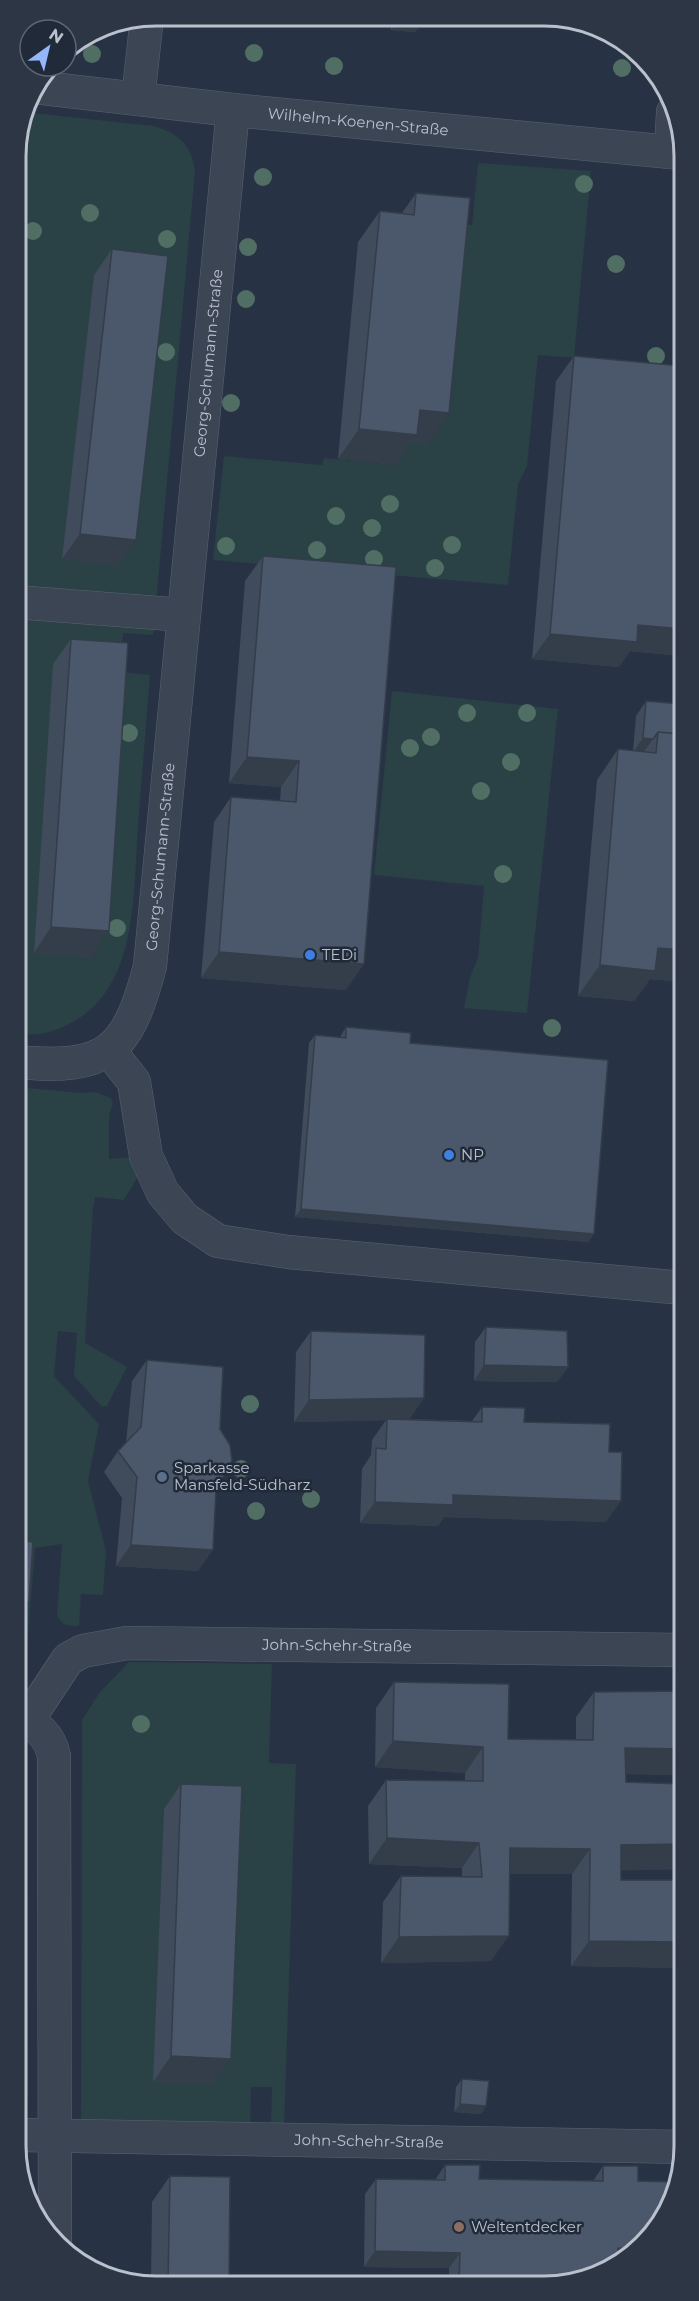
<svg xmlns="http://www.w3.org/2000/svg" width="699" height="2301" font-family="Montserrat,sans-serif">
<style>
.green{fill:#2a4145}
.lines{fill:none;stroke-linecap:round;stroke-linejoin:round}
.minor-casing{stroke:#5b6371;stroke-width:34}
.minor{stroke:#3c4554;stroke-width:33}
.tree{fill:#506e63}
.wall{fill:#404b5b}
.shaded-wall{fill:#343d4a}
.building{fill:#4b576a;stroke:#343d4a;stroke-width:1.5}
.shop-dot{fill:#3f7fe0;stroke:#202a39;stroke-width:2}
.service-dot{fill:#5c6f8a;stroke:#202a39;stroke-width:2}
.education-dot{fill:#8d6e63;stroke:#202a39;stroke-width:2}
.labels{text-anchor:middle;stroke-width:5;stroke-linejoin:round;paint-order:stroke}
.street-label{font-size:15px;fill:#bac1cd;stroke:#202a39}
.poi-label{font-size:15px;fill:#bac1cd;stroke:#202a39;text-anchor:start}
.rim{fill:none;stroke:#bac1cd;stroke-width:3}
</style>
<rect width="100%" height="100%" fill="#273344"/>
<!-- green -->
<path class="green" d="M24 112 153 126C180 134 191 144 195 171L156 604 16 593 15 146Z
M478 163 591 171 574 358 538 355 527 466 518 484 508 585 213 560 224 456 322 465 324 458 396 465 449 223 472 225Z
M22 610 155 621 153 635 123 633 120 672 150 675C146 725 142 776 138 826 133 892 139 990 69 1024 52 1033 36 1036 16 1034V619Z
M392 691 558 709 527 1013 464 1008 470 977 478 958 484 886 374 875Z
M16 1087 82 1093 95 1092 111 1098 113 1104 109 1115V1159L134 1157 139 1175 124 1200 95 1197 93 1209 85 1343 127 1367 107 1406 102 1407 74 1376 77 1333 58 1331 54 1376 99 1424 88 1481 106 1551 103 1595 81 1594 79 1626C68 1626 62 1626 57 1615L62 1544 35 1548 24 1683 17 1682Z
M129 1662 272 1664 269 1763 296 1764 284 2130H271L272 2087H251L250 2129 81 2125 82 1720 100 1692Z
M17 1790 25 1814 27 1832 28 2097H18Z"/>
<g class="lines">
<!-- minor casing -->
<g class="minor-casing">
<g id="minor">
<path id="s1" d="M34 87 233 110 681 153"/>
<path d="M138 99 147 17"/>
<path d="M671 152 673 112"/>
<path d="M16 602 183 615"/>
<path d="M109 1050 134 1082 146 1156 163 1193 185 1219 218 1241 288 1252 683 1288"/>
<path id="s2" d="M16 1062C107 1070 127 1053 150 966L233 110"/>
<path d="M17 1716C35 1723 50 1736 54 1756L55 2244"/>
<path id="s3" d="M27 1721 68 1659 83 1651 127 1643 683 1650"/>
<path id="s4" d="M18 2135 684 2147"/>
</g>
</g>
<!-- minor -->
<use href="#minor" class="minor"/>
</g>
<!-- trees -->
<g class="tree">
<circle cx="254" cy="53" r="9"/>
<circle cx="92" cy="54" r="9"/>
<circle cx="334" cy="66" r="9"/>
<circle cx="622" cy="68" r="9"/>
<circle cx="263" cy="177" r="9"/>
<circle cx="584" cy="184" r="9"/>
<circle cx="90" cy="213" r="9"/>
<circle cx="33" cy="231" r="9"/>
<circle cx="167" cy="239" r="9"/>
<circle cx="248" cy="247" r="9"/>
<circle cx="616" cy="264" r="9"/>
<circle cx="246" cy="299" r="9"/>
<circle cx="166" cy="352" r="9"/>
<circle cx="656" cy="356" r="9"/>
<circle cx="231" cy="403" r="9"/>
<circle cx="390" cy="504" r="9"/>
<circle cx="336" cy="516" r="9"/>
<circle cx="372" cy="528" r="9"/>
<circle cx="452" cy="545" r="9"/>
<circle cx="226" cy="546" r="9"/>
<circle cx="317" cy="550" r="9"/>
<circle cx="374" cy="559" r="9"/>
<circle cx="435" cy="568" r="9"/>
<circle cx="467" cy="713" r="9"/>
<circle cx="527" cy="713" r="9"/>
<circle cx="129" cy="733" r="9"/>
<circle cx="431" cy="737" r="9"/>
<circle cx="410" cy="748" r="9"/>
<circle cx="511" cy="762" r="9"/>
<circle cx="481" cy="791" r="9"/>
<circle cx="503" cy="874" r="9"/>
<circle cx="117" cy="928" r="9"/>
<circle cx="552" cy="1028" r="9"/>
<circle cx="250" cy="1404" r="9"/>
<circle cx="241" cy="1469" r="9"/>
<circle cx="311" cy="1499" r="9"/>
<circle cx="256" cy="1511" r="9"/>
<circle cx="141" cy="1724" r="9"/>
</g>
<!-- wall -->
<path class="wall" d="M353 16 441 17 439 20 421 19V24L415 32 391 30V22Z
M416 193 428 444 412 442 396 465 338 459 358 242 380 211 402 213Z
M112 249 118 566 62 559 94 275Z
M574 356 682 366V656L630 651 619 667 532 659 556 381Z
M263 556 346 990 201 978 214 822 231 797 280 801 281 787 229 783 245 581Z
M71 639 91 957 34 953 53 664Z
M646 701 682 704 672 981 650 979 634 1001 578 996 597 780 618 749 633 751 636 716Z
M346 1027 410 1043 594 1234 588 1242 295 1217 309 1043 315 1035 341 1038V1035Z
M486 1327 568 1367 557 1382 474 1381 475 1342Z
M311 1331 409 1419 472 1421 482 1407 524 1422 606 1522 444 1517 438 1526 360 1523 362 1469 371 1455 372 1440 386 1420 294 1422 296 1352Z
M147 1360 216 1490 198 1571 116 1566 122 1498 104 1472 118 1451 126 1443 132 1381Z
M394 1682 508 1739 576 1740V1717L594 1692 683 1691V1775L626 1774V1782L683 1869 621 1870V1880H683L684 1968 571 1966 572 1874H510L491 1961 381 1963 383 1902 401 1876 462 1877V1868L369 1864 368 1806 386 1780 465 1781V1773L375 1767 376 1708Z
M181 1784 213 2084 153 2082 164 1809Z
M462 2079 486 2106 481 2114 454 2112 456 2087Z
M445 2165 479 2179 593 2181 603 2166H622L571 2283H449V2268L364 2267 365 2194 376 2179 435 2180Z
M170 2176 229 2283H151L152 2202Z"/>
<!-- shaded-wall -->
<path class="shaded-wall" d="M353 16 395 17 391 22Z
M416 17H441L439 20 415 18Z
M397 22 421 24 415 32 391 30Z
M420 410 449 413 428 444 412 442 396 465 338 459 359 429Z
M80 534 136 540 118 566 62 559Z
M638 625 682 629V656L630 651 619 667 532 659 550 634Z
M643 738 653 739 642 754H632Z
M247 757 299 761 281 787 229 783Z
M51 927 109 931 91 957 34 953Z
M658 948 682 950V966L672 981 650 979 634 1001 578 996 600 965Z
M219 952 364 964 346 990 201 978Z
M301 1209 594 1234 588 1242 295 1217Z
M484 1365 568 1367 557 1382 474 1381Z
M424 1398 409 1420 294 1422 309 1400Z
M453 1495 621 1501 606 1522 444 1517 438 1526 360 1523 375 1502Z
M131 1545 213 1550 198 1571 116 1566Z
M17 1601 29 1602 17 1618Z
M393 1741 483 1747 465 1773 375 1767Z
M625 1748 683 1749V1775L607 1774Z
M387 1838 479 1843 462 1868 369 1864Z
M683 1844V1869L603 1871 621 1845Z
M510 1848 590 1849 572 1874H492Z
M509 1936 491 1961 381 1963 399 1937Z
M589 1941 683 1942 684 1968 571 1966Z
M171 2056 231 2059 213 2084 153 2082Z
M460 2104 486 2106 481 2114 454 2112Z
M618 2248 631 2249 608 2262Z
M375 2251 460 2253 449 2268 364 2267Z"/>
<!-- building -->
<path class="building" d="M397 17H421V24L397 22Z
M416 193 470 198 449 413 420 410 417 435 359 429 380 211 414 215Z
M112 249 168 256 136 540 80 534Z
M574 356 682 366V629L638 625 637 642 550 634Z
M263 556 396 567 364 964 219 952 231 797 296 802 299 761 247 757Z
M71 639 128 643 109 931 51 927Z
M646 701 682 704V734L658 732 653 739 643 738Z
M658 732 682 734V950L658 948 655 971 600 965 618 749 656 753Z
M346 1027 411 1033 410 1043 608 1060 594 1234 301 1209 315 1035 346 1038Z
M486 1327 567 1331 568 1367 484 1365Z
M311 1331 425 1335 424 1398 309 1400Z
M147 1360 223 1367 220 1429 230 1445 232 1461 216 1490 213 1550 131 1545 137 1477 118 1451 141 1427Z
M482 1407 525 1408 524 1422 610 1424 609 1452H622L621 1501 453 1495V1505L375 1502 376 1448 386 1449 387 1419 482 1422Z
M17 1540 33 1542 29 1602 17 1601Z
M394 1682 509 1684 508 1739 593 1740 594 1692 683 1691V1749L625 1748 626 1782 683 1784V1844L621 1845V1880H683V1942L589 1941 590 1849 510 1848 509 1936 399 1937 401 1876 482 1877 479 1843 387 1838 386 1780 483 1781V1747L393 1741Z
M181 1784 242 1786 231 2059 171 2056Z
M462 2079 489 2081 486 2106 460 2104Z
M445 2165H480L479 2179 599 2181H603V2166H638V2181L677 2182 673 2200 649 2239 631 2249 618 2248V2257L571 2283H459L460 2253 375 2251 376 2179 445 2180Z
M170 2176 230 2177 229 2283H168Z"/>
<!-- markers -->
<g class="shop-dot">
<circle cx="310" cy="955" r="6"/>
<circle cx="449" cy="1155" r="6"/>
</g>
<circle class="service-dot" cx="162" cy="1477" r="6"/>
<circle class="education-dot" cx="459" cy="2227" r="6"/>
<g class="labels">
<!-- street labels -->
<g class="street-label">
<text dy="5" stroke="none"><textPath href="#s1" startOffset="326">Wilhelm-Koenen-Straße</textPath></text>
<text dy="5" stroke="none"><textPath href="#s2" startOffset="796">Georg-Schumann-Straße</textPath></text>
<text dy="5" stroke="none"><textPath href="#s2" startOffset="300">Georg-Schumann-Straße</textPath></text>
<text dy="5" stroke="none"><textPath href="#s3" startOffset="346">John-Schehr-Straße</textPath></text>
<text dy="5" stroke="none"><textPath href="#s4" startOffset="351">John-Schehr-Straße</textPath></text>
</g>
<!-- poi labels -->
<g class="poi-label">
<text x="322" y="960">TEDi</text>
<text x="461" y="1160">NP</text>
<text x="174" y="1473">Sparkasse<tspan x="174" dy="17">Mansfeld-Südharz</tspan></text>
<text x="471" y="2232">Weltentdecker</text>
</g>
</g>
<!-- crop -->
<path d="M0 0H699V2301H0ZM156 26H544A130 130 0 0 1 674 156V2146A130 130 0 0 1 544 2276H156A130 130 0 0 1 26 2146V156A130 130 0 0 1 156 26Z" fill="#2c3645" fill-rule="evenodd"/>
<path class="rim" d="M156 26H544A130 130 0 0 1 674 156V2146A130 130 0 0 1 544 2276H156A130 130 0 0 1 26 2146V156A130 130 0 0 1 156 26Z"/>
<!-- north arrow -->
<g transform="translate(48 48) rotate(34)"><circle r="28" fill="#202a39" stroke="#5e6674" stroke-width="1.5"/>
<path d="M0-4.5L10 22L0 15L-10 22Z" fill="#93b7f9"/>
<text y="-9" font-size="16" font-weight="bold" text-anchor="middle" fill="#bac1cd">N</text>
</g>
</svg>
